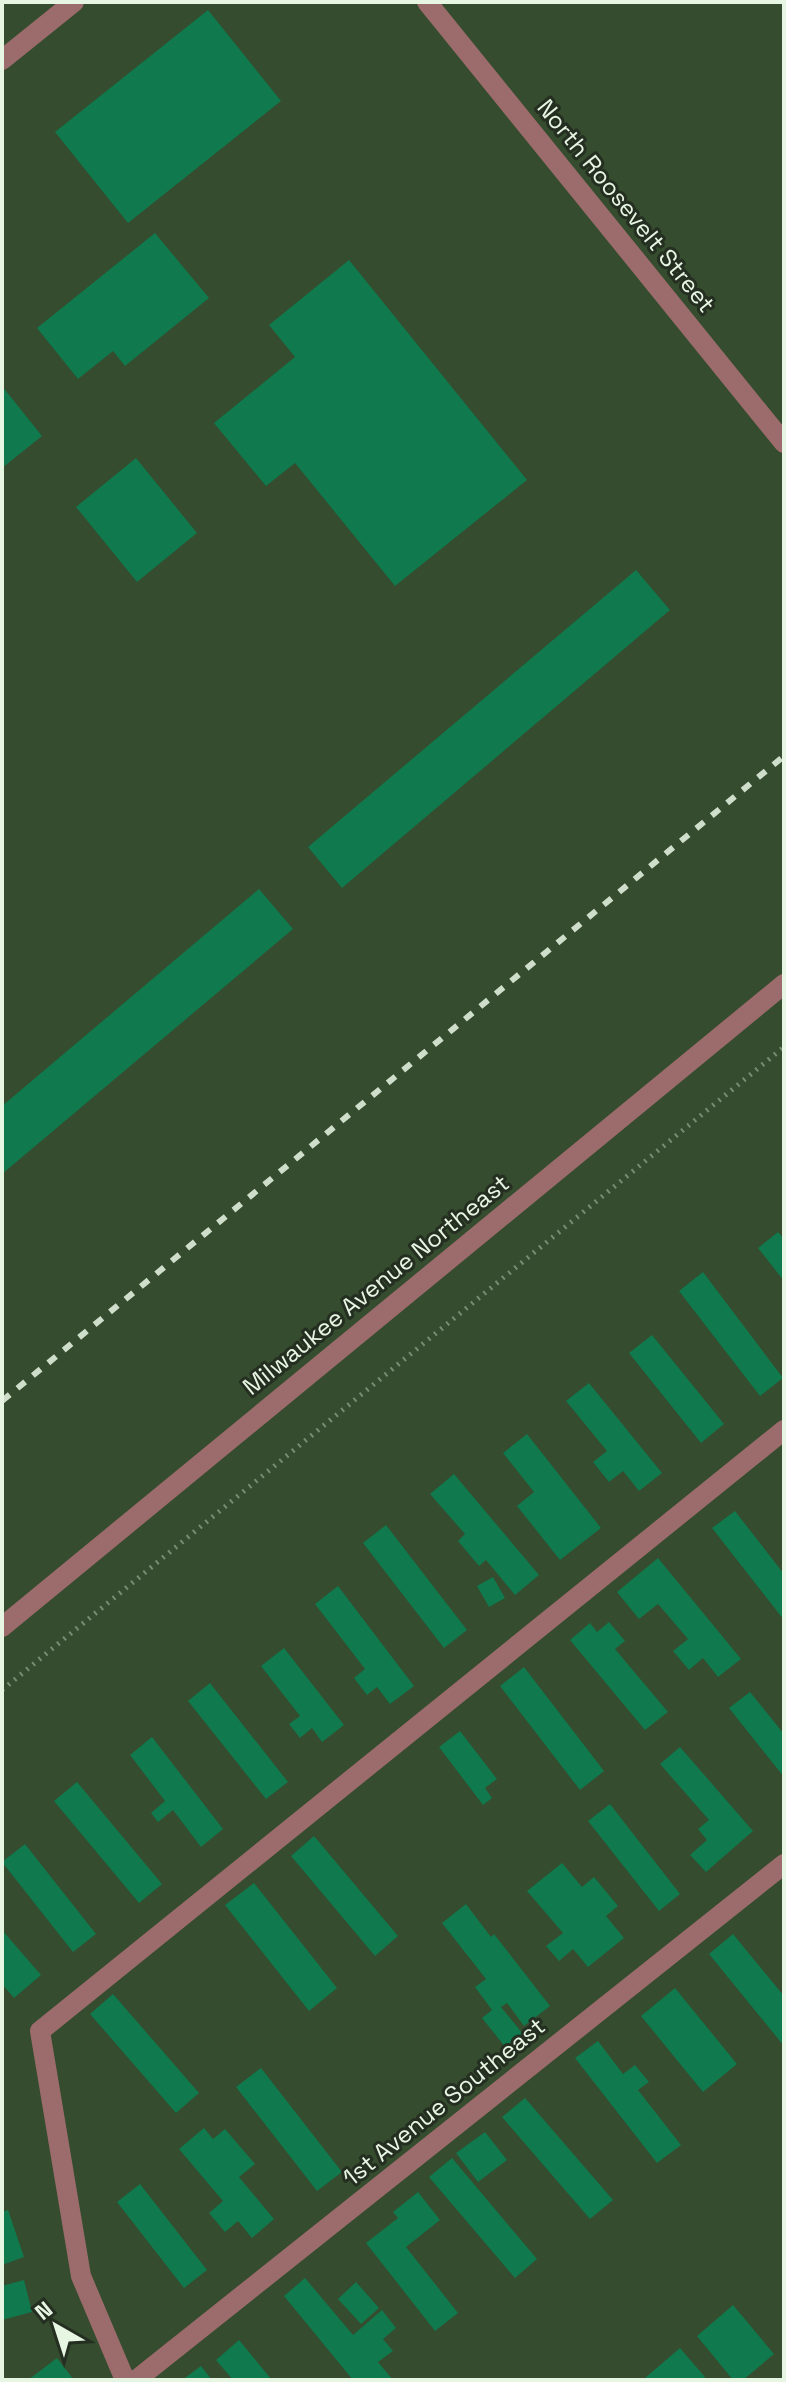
<svg xmlns="http://www.w3.org/2000/svg" width="786" height="2382" font-family="'Space Grotesk',sans-serif">
<style>
.building{fill:#10794d}
.lines{fill:none;stroke-linecap:round;stroke-linejoin:round}
.path{stroke:#788c73;stroke-width:5;stroke-dasharray:2 6;stroke-linecap:butt}
.minor{stroke:#9c6b6c;stroke-width:20}
.tertiary{stroke:#9c6b6c;stroke-width:20}
.rail{stroke:#cfdeca;stroke-width:6;stroke-dasharray:10 10;stroke-linecap:butt}
.labels{text-anchor:middle;stroke-width:6;stroke-linejoin:round;paint-order:stroke}
.street-label{font-size:24px;fill:#e7f5e3;stroke:#242e21}
</style>
<rect width="100%" height="100%" fill="#354c2e"/>
<!-- building -->
<path class="building" d="M208 10 281 101 128 223 55 132Z
M155 233 209 298 125 366 113 351 78 379 37 328Z
M349 260 527 480 395 586 295 463 266 486 214 423 295 357 269 325Z
M2 386 42 436 2 468Z
M136 458 197 533 137 582 76 507Z
M636 570 670 610 342 888 308 847Z
M259 889 293 929 2 1174V1106Z
M778 1232 784 1239V1281L758 1248Z
M703 1272 783 1378 760 1396 679 1291Z
M652 1335 724 1424 701 1443 629 1353Z
M589 1383 662 1473 639 1491 623 1471 609 1482 593 1462 607 1451 566 1401Z
M527 1434 601 1528 560 1560 517 1506 534 1492 503 1453Z
M454 1474 539 1575 515 1595 486 1560 479 1566 458 1541 465 1534 430 1494Z
M735 1511 784 1574V1620L712 1528Z
M386 1525 467 1630 444 1648 363 1543Z
M658 1558 741 1659 718 1677 703 1658 689 1670 673 1651 688 1639 658 1604 639 1619 617 1592Z
M493 1577 505 1598 489 1607 477 1586Z
M338 1586 414 1686 390 1704 377 1687 367 1695 354 1678 365 1669 315 1604Z
M609 1622 625 1641 615 1649 668 1712 645 1730 570 1640 590 1623 597 1632Z
M284 1648 344 1725 322 1742 312 1728 300 1738 289 1724 300 1716 261 1666Z
M524 1667 604 1771 580 1790 500 1686Z
M210 1683 288 1782 266 1799 188 1701Z
M750 1692 784 1734V1777L729 1708Z
M460 1731 497 1779 485 1788 492 1798 483 1805 439 1747Z
M152 1737 223 1829 201 1847 173 1810 158 1822 151 1813 165 1801 130 1755Z
M680 1747 753 1831 706 1872 690 1855 707 1840 698 1829 709 1820 660 1764Z
M77 1782 162 1884 139 1903 54 1801Z
M610 1804 680 1894 659 1911 588 1821Z
M314 1836 398 1936 375 1956 291 1856Z
M25 1844 96 1934 73 1952 2 1862Z
M562 1863 582 1887 594 1877 618 1906 606 1916 624 1938 588 1967 573 1949 559 1961 546 1946 563 1933 527 1891Z
M254 1883 337 1988 309 2011 225 1905Z
M466 1904 491 1937 494 1934 550 2006 524 2026 507 2003 501 2007 523 2034 506 2048 482 2018 492 2010 475 1987 486 1979 442 1923Z
M2 1930 41 1975 14 1998 2 1984Z
M733 1934 784 1996V2046L709 1954Z
M675 1988 737 2064 703 2092 641 2016Z
M113 1994 199 2093 176 2113 90 2014Z
M598 2041 623 2074 635 2065 649 2082 638 2090 681 2145 657 2163 575 2058Z
M261 2068 342 2172 317 2191 236 2087Z
M525 2098 613 2200 590 2219 502 2117Z
M204 2128 213 2139 225 2129 255 2164 239 2177 274 2219 252 2238 238 2221 225 2232 209 2213 223 2201 179 2149Z
M485 2132 507 2160 478 2182 456 2153Z
M452 2158 537 2259 515 2278 429 2177Z
M140 2184 207 2270 184 2288 117 2202Z
M418 2192 440 2220 406 2247 458 2313 435 2331 366 2243 398 2218 393 2212Z
M8 2210 24 2257 2 2265V2212Z
M305 2278 353 2335 382 2310 396 2328 383 2339 393 2351 378 2362 393 2380H353L284 2296Z
M24 2280 32 2312 2 2320V2286Z
M356 2282 379 2308 361 2324 338 2299Z
M733 2305 774 2354 743 2380H733L697 2336Z
M239 2340 272 2380H233L216 2360Z
M680 2348 705 2377 702 2380H646L645 2378Z
M57 2358 74 2380H28Z
M201 2366 212 2380H182Z"/>
<g class="lines">
<!-- path -->
<path class="path" d="M2 1690 784 1047"/>
<!-- minor -->
<path class="minor" d="M2 60 74 2
M125 2380 81 2276 40 2031 784 1430
M136 2380 784 1864"/>
<!-- tertiary -->
<path class="tertiary" d="M427 2 784 443
M2 1627 784 984"/>
<!-- rail -->
<path class="rail" d="M2 1401 784 756"/>
</g>
<g class="labels">
<!-- street labels -->
<g class="street-label">
<text transform="translate(626 206) rotate(51)" y="8">North Roosevelt Street</text>
<text transform="translate(376 1285) rotate(-39)" y="8">Milwaukee Avenue Northeast</text>
<text transform="translate(444 2102) rotate(-39)" y="8">1st Avenue Southeast</text>
</g>
</g>
<!-- border -->
<rect width="786" height="2382" fill="none" stroke="#e7f5e3" stroke-width="8"/>
<!-- north arrow -->
<g transform="translate(56 2326) rotate(321)" stroke="#242e21" stroke-width="6" paint-order="stroke">
<path d="M0-6L14 30L0 20L-14 30Z" fill="#e7f5e3"/>
<text y="-12" font-size="22" font-weight="bold" text-anchor="middle" fill="#e7f5e3">N</text>
</g>
</svg>
